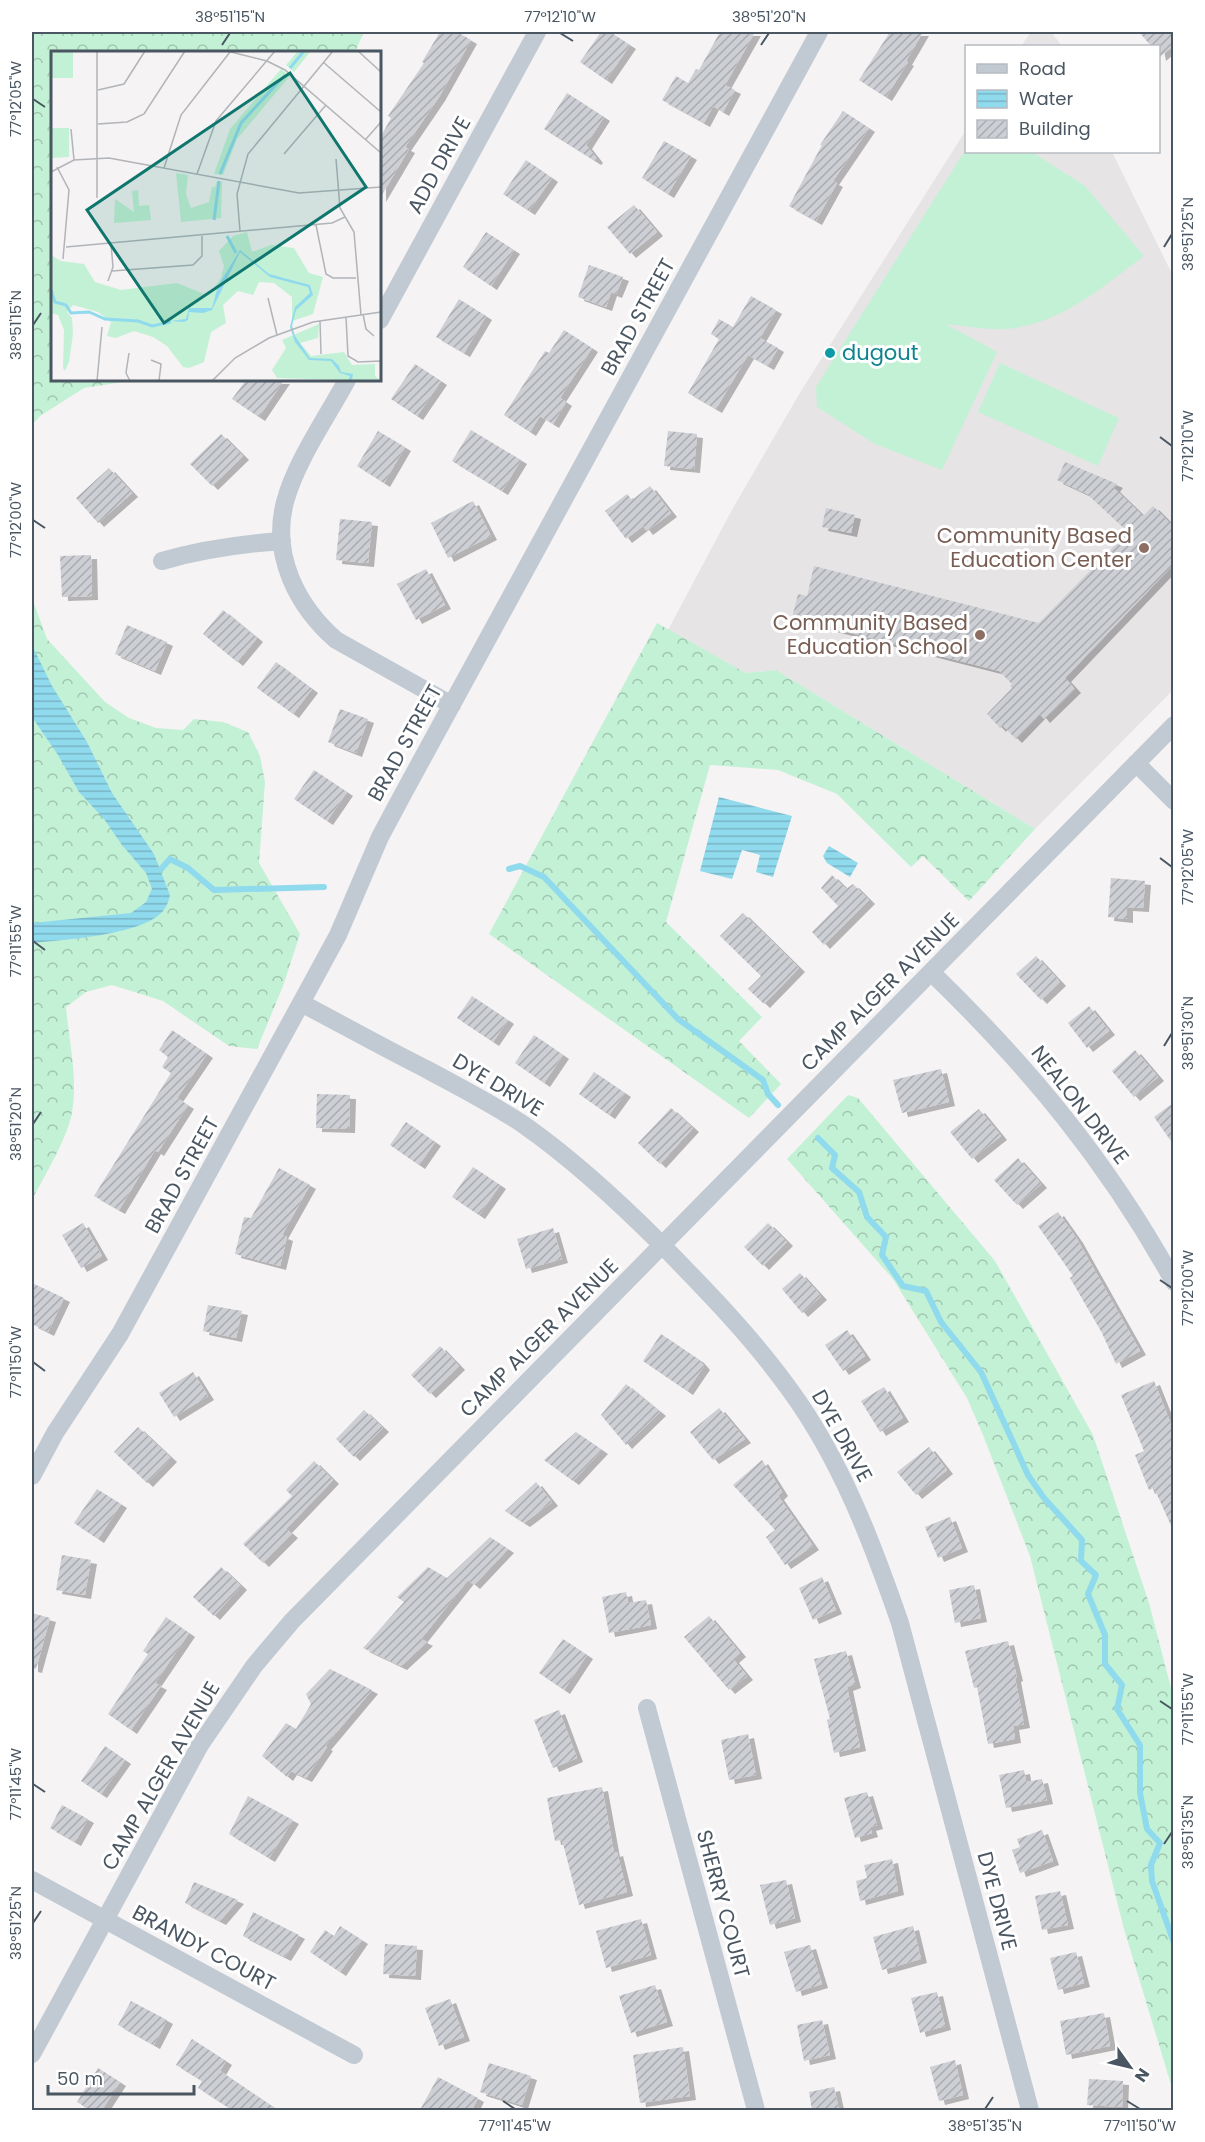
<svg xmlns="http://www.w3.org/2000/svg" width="1205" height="2142" font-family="Poppins,sans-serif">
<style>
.education{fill:#e6e4e5}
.forest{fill:url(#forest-crowns)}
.pitch{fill:#c3f1d5}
.water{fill:url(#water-rules)}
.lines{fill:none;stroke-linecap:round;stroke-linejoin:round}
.stream{stroke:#90daee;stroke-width:6}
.building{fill:url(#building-hatch);filter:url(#shadow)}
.street{stroke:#c1cad2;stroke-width:18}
.ticks{fill:none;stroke:#4a5661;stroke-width:2}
.culture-dot{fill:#0f9aa8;stroke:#fff;stroke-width:2}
.education-dot{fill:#8d6e63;stroke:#fff;stroke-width:2}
.labels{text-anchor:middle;stroke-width:6;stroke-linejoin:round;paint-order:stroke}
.street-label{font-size:21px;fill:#4a5661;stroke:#fff}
.culture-label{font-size:21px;fill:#0d838f;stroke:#fff;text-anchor:start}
.education-label{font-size:21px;fill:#785e54;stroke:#fff;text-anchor:end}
.inset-river{fill:none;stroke:#90daee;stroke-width:3}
.inset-road{fill:none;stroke:#b1b4b9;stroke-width:1.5}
.view{fill:#0f766e;fill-opacity:0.15;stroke:#0f766e;stroke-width:3}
.inset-edge{fill:none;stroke:#4a5661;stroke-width:3}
.neatline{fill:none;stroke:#4a5661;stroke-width:2}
.ticks-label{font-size:15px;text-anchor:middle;fill:#4a5661}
</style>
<defs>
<pattern id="forest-crowns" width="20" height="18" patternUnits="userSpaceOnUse" patternTransform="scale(1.5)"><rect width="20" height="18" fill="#c3f1d5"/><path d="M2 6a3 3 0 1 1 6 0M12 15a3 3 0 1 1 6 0" fill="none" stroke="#a0c6b0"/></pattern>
<pattern id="water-rules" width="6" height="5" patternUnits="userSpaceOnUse" patternTransform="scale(1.5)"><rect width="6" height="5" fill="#90daee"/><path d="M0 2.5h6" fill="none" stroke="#78b4c4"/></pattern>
<pattern id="building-hatch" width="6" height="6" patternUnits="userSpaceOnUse" patternTransform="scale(1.5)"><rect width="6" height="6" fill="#cdcfd5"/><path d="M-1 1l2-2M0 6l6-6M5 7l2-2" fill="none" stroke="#a8abb0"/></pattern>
<filter id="shadow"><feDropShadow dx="6" dy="4" stdDeviation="0" flood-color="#0004"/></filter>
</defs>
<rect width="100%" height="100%" fill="#f5f3f3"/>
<!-- education -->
<path class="education" d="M1031 32H1051L1062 46H1021Z
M966 130V152H1112L1173 276V690L1035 829 776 670 746 673 668 630 733 508 801 391Z"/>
<!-- forest -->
<path class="forest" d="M32 32H364L355 52H52V380H136L84 388 40 416 32 425Z
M32 598 47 639 105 702 129 718 156 728 183 730 194 719 223 722 248 732 260 756 265 782 259 863 300 934 283 986 257 1049 229 1046 163 1001 112 985 86 992 66 1007C69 1042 79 1082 71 1117 65 1142 44 1177 32 1200Z
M657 623 746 673 776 670 1035 829 969 901 923 856 911 867 837 794 778 770 710 765 666 922 762 1017 739 1041 781 1084 749 1118 489 934Z
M848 1095 858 1098 995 1261 1093 1435 1149 1603 1173 1696V2091L1124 1929 1030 1556 983 1435 967 1398 893 1279 787 1159Z"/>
<!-- pitch -->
<path class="pitch" d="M966 149V152H1032L1085 186 1144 256C1101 288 1061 324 1006 329 985 330 966 326 946 324L997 352 942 470 875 444 817 407 816 387Z
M1000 363 1119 418 1098 466 978 412Z"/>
<!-- water -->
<path class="water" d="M32 645 52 686 87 742 112 793 154 854 170 895C169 899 168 904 165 908 150 935 61 940 32 943V923L131 913 146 902 152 889 146 873 122 845 104 819 79 792 58 755 32 717Z
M719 797 792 816 773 877 756 872 760 855 742 850 732 879 700 871Z
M829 846 858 863 850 877 827 863 823 856Z"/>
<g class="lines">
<!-- stream -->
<path class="stream" d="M161 869 170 859 188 868 214 890 324 887
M509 869 520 866 544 877 678 1019 763 1080 768 1094 778 1105
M818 1138 835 1155 832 1168 859 1192 867 1217 886 1237 882 1255 903 1286 926 1291 941 1322 981 1372 1028 1475 1044 1498 1082 1540 1081 1561 1096 1575 1088 1594 1105 1635V1664L1122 1685 1117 1709 1140 1745V1793L1147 1829 1160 1843 1151 1865 1152 1881 1174 1943"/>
</g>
<!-- building -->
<path class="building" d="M440 32H457L471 40 439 97 405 147 409 149 380 198V138L391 118 388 116 424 63 422 62Z
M601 32H610L630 45 606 80 580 62Z
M720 32H755L725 85 735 90 723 112 713 106 704 123 662 100 676 76 688 83 696 69 699 70Z
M890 32H923L906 61 908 62 886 97 859 80Z
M1139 32H1173V46L1160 57 1158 46H1151Z
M567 93 604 117 586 145 597 159 595 161 544 129Z
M843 111 869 128 833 181 837 183 816 221 789 206 822 145H820Z
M664 141 691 156 668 194 642 178Z
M526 160 552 178 529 211 503 194Z
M634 205 657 232 630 254 607 227Z
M486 232 514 250 491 286 463 267Z
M589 265 623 277 616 294 611 292 606 307 578 297Z
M751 296 776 310 760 338 778 348 768 366 748 355 716 409 688 393 719 339 711 334 719 319 733 327Z
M459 299 486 316 464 353 436 337Z
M564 330 592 348 560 398 566 402 553 424 540 416 530 432 504 415 545 351 549 353Z
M415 364 441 381 417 416 391 399Z
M246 380H284L259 417 232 399Z
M471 430 521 460 502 491 452 461Z
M378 431 405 447 384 483 357 466Z
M668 431 697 434 694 469 664 466Z
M221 434 243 456 212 486 190 464Z
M1065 462 1117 484 1114 488 1143 516 1153 506 1173 526V565L1065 678 1075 689 1044 719 1040 714 1016 739 1002 725 1000 728 987 714 1012 688 1010 686 1012 684 999 671 792 618 798 594 807 596 814 566 1039 623 1128 532 1087 494 1057 480Z
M109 468 132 493 98 523 76 498Z
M650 486 671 513 647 531 643 526 626 539 605 511 627 494 632 500Z
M473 501 491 536 448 558 431 523Z
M826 508 855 515 851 533 822 527Z
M340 519 372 522 368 563 336 560Z
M91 555 92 596 62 597 60 556Z
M426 569 445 605 416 620 397 584Z
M223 610 257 638 237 662 203 634Z
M127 625 167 642 155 671 115 654Z
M276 662 312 689 293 714 257 688Z
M340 709 368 719 356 753 328 742Z
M314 770 347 792 327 821 294 799Z
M832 875 846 889 853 884 869 900 824 945 812 932 838 906 821 888Z
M1111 878 1145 881 1143 908 1127 907V919L1108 917Z
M743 913 799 968 764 1004 748 989 761 976 720 936Z
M1036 956 1060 982 1041 1000 1016 974Z
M472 996 508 1020 493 1042 457 1018Z
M1089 1006 1109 1031 1087 1048 1068 1023Z
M172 1030 207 1054 177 1098 188 1105 158 1152 155 1150 119 1210 94 1196 171 1073 162 1067 168 1057 159 1050Z
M534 1035 563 1055 544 1083 515 1063Z
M1135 1050 1158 1077 1134 1097 1112 1071Z
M941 1069 949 1102 902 1113 893 1080Z
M594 1072 625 1093 609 1115 579 1094Z
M317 1094 350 1095 349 1129 316 1128Z
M1173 1103V1144L1154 1117Z
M671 1108 693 1128 660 1164 638 1143Z
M979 1109 1001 1136 972 1159 950 1132Z
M406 1122 435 1142 419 1165 390 1145Z
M1018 1158 1041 1184 1017 1205 994 1180Z
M473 1167 500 1185 479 1215 452 1197Z
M279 1168 310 1185 282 1235 287 1237 280 1266 235 1254 244 1217 251 1218Z
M1058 1212 1077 1239 1140 1351 1116 1364 1102 1333 1070 1278 1073 1276 1038 1226Z
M83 1223 102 1256 81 1268 62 1235Z
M768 1223 787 1242 763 1266 744 1247Z
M553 1228 562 1259 526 1269 517 1239Z
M800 1273 821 1296 802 1313 782 1289Z
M32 1283 64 1298 48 1332 32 1324Z
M208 1305 242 1311 236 1338 203 1331Z
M847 1330 865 1356 843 1371 825 1345Z
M661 1334 698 1359 704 1366 687 1391 643 1361Z
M440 1346 459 1366 430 1394 411 1375Z
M193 1372 208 1396 174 1417 159 1393Z
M1154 1381 1173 1429V1530L1154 1488 1149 1490 1135 1455 1144 1451 1121 1395Z
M626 1384 660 1412 626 1445 601 1415Z
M884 1387 903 1418 880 1432 861 1401Z
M719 1408 745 1439 713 1460 690 1432Z
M364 1410 383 1428 354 1457 336 1439Z
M138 1427 171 1458 147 1483 114 1452Z
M576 1432 602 1450 573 1481 544 1460Z
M929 1447 947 1470 916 1495 897 1472Z
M762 1460 782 1492 778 1496 813 1546 785 1565 766 1537 775 1530 733 1485Z
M314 1461 333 1480 286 1529 292 1534 263 1563 243 1544 292 1496 286 1490Z
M536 1482 552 1502 524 1523 505 1511Z
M97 1489 121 1504 98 1539 74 1523Z
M950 1517 962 1548 938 1558 925 1527Z
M490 1537 508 1549 474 1585 468 1580 421 1639 427 1642 401 1666 363 1648 404 1602 397 1597 428 1567 447 1578Z
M62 1555 91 1560 85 1595 56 1590Z
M221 1567 241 1586 214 1616 193 1597Z
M822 1577 836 1610 813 1620 799 1588Z
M974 1585 981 1618 955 1623 949 1590Z
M626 1592 628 1603 646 1600 651 1625 609 1633 602 1597Z
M32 1613 50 1618 36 1669 32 1668Z
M709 1616 740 1653 733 1659 747 1676 729 1690 684 1637Z
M166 1617 189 1633 155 1683 161 1686 131 1730 108 1714 148 1654 143 1651Z
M563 1639 587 1655 564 1690 539 1673Z
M1008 1641 1017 1677 1015 1678 1024 1724 1013 1726 1015 1739 988 1744 977 1687 974 1688 965 1651Z
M846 1651 855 1684 847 1687 860 1747 834 1753 827 1720 830 1719 814 1659Z
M330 1669 372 1690 325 1746 327 1747 306 1778 291 1771 287 1777 262 1756 286 1723 296 1729 311 1704 306 1694Z
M559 1710 577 1758 553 1768 534 1720Z
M748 1734 756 1775 729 1780 721 1740Z
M105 1746 125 1760 101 1794 81 1781Z
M1024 1770 1026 1782 1042 1779 1047 1800 1006 1808 999 1775Z
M602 1787 614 1853 617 1852 627 1892 579 1905 562 1840 555 1841 547 1798Z
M867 1792 877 1825 870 1827 872 1833 855 1838 844 1798Z
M248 1796 293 1820 269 1858 229 1834Z
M62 1805 88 1819 75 1842 50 1828Z
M1042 1830 1053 1861 1020 1873 1012 1850 1020 1847 1017 1839Z
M892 1859 898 1891 860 1901 856 1881 867 1878 864 1865Z
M786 1880 795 1918 770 1925 760 1885Z
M194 1882 238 1900 220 1921 185 1903Z
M1060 1891 1068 1925 1042 1930 1035 1896Z
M253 1912 299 1935 285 1957 243 1936Z
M641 1919 651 1955 606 1968 596 1931Z
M340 1926 362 1940 340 1972 310 1952 325 1930 334 1936Z
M913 1926 921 1959 882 1970 873 1937Z
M385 1944 417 1946 415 1976 383 1974Z
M810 1945 822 1984 796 1992 784 1952Z
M1076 1952 1084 1983 1058 1990 1050 1958Z
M655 1985 667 2022 631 2033 619 1996Z
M937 1992 945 2026 920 2033 911 1998Z
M450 1999 464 2037 439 2046 425 2008Z
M131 2001 167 2020 154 2045 118 2025Z
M1104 2013 1110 2046 1066 2055 1060 2021Z
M822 2020 830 2055 804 2061 797 2025Z
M192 2039 226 2061 220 2071 278 2110H232L198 2088 202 2081 176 2065Z
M683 2047 690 2096 640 2103 633 2055Z
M955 2060 963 2095 939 2101 930 2067Z
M489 2063 531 2076 522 2105 480 2092Z
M98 2068 120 2082 102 2110H90L77 2102Z
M438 2077 478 2098 472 2110H420Z
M1089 2079 1123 2081 1122 2107 1087 2105Z
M834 2087 839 2110H812L809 2092Z"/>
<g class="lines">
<!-- street -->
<path class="street" d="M380 320 537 32
M347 380C327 417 296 461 285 502 271 555 297 606 336 640L452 705
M162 561C203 549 239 544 282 541
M1136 763 1174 801
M931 972C1029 1067 1108 1162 1174 1282
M301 1003C343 1025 384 1048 426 1069 459 1087 493 1104 524 1125 574 1160 618 1201 661 1244 707 1291 752 1337 790 1390 841 1460 872 1542 900 1623L1030 2110
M32 1476 55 1433 120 1334 301 1003 338 935 380 837 403 794 819 32
M647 1708 756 2110
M32 1880 354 2055
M32 2054 200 1745 254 1666 292 1621 1174 725"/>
</g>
<!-- ticks -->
<path class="ticks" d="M560 33 573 41M222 45 230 33M761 45 769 33M33 99 45 107M1164 247 1172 234M33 325 41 313M1160 437 1172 446M33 520 45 528M1160 858 1172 867M33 941 45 950M1164 1046 1172 1033M33 1124 41 1112M1160 1280 1172 1288M33 1362 45 1371M1160 1701 1172 1709M33 1784 45 1792M1164 1844 1172 1832M33 1923 41 1911M503 2101 515 2109M1127 2101 1140 2109M985 2109 993 2097"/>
<!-- markers -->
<circle class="culture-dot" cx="830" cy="353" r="6"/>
<g class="education-dot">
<circle cx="1144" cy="548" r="6"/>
<circle cx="980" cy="635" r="6"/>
</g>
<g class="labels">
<!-- street labels -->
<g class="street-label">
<text transform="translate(439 165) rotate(-61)" y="7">ADD DRIVE</text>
<text transform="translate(638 317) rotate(-61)" y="7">BRAD STREET</text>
<text transform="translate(405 743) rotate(-61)" y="7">BRAD STREET</text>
<text transform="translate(880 992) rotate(-45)" y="7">CAMP ALGER AVENUE</text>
<text transform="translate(498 1085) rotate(31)" y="7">DYE DRIVE</text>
<text transform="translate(1080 1105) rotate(52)" y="7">NEALON DRIVE</text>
<text transform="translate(182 1175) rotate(-61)" y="7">BRAD STREET</text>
<text transform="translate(539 1338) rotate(-45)" y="7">CAMP ALGER AVENUE</text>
<text transform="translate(842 1436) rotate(61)" y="7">DYE DRIVE</text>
<text transform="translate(161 1776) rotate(-60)" y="7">CAMP ALGER AVENUE</text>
<text transform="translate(997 1901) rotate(75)" y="7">DYE DRIVE</text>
<text transform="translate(723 1904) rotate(75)" y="7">SHERRY COURT</text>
<text transform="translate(204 1948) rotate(28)" y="7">BRANDY COURT</text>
</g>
<!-- culture labels -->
<g class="culture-label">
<text x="842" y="360">dugout</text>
</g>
<!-- education labels -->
<g class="education-label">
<text x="1132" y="543">Community Based<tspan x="1132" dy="24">Education Center</tspan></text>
<text x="968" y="630">Community Based<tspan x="968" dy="24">Education School</tspan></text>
</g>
</g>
<!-- overview -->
<g transform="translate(51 51)">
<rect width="330" height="330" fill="#f5f3f3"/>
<path d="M22 0V27H0V1Z" fill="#c3f1d5"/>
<path d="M247 0H260L243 21 235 14ZM230 18 239 25 186 88 172 124 163 123 179 78ZM0 77H18V106L0 107ZM125 122 137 124 135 143 140 157 158 151 161 136H164L166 130 171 131 170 167 130 171ZM196 181 201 201 220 194 243 197 258 222 272 226 262 263 241 270V246L223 232 208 231 202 244 187 240 172 254 175 272 160 281 153 311 138 317 132 316 116 295 102 286 83 280 65 287 56 285 60 271 47 261 22 254 16 261 21 267 22 283 18 311 14 320 12 317 13 279 7 264 0 262V204L10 210 33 213 44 231 70 239 126 232 153 243 163 237 170 227 173 215 168 200 182 185ZM268 273 267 287 249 292 260 305 293 301 301 314 324 313V325L330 330 226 327 221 319 235 297 231 289Z" fill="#c3f1d5"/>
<path d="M87 139 88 155 98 154 100 169 63 172 64 148 83 161 81 140Z" fill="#c3f1d5"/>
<path d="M189 199 218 223 259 234 262 244 245 259 241 275 244 285 259 307 281 308 288 315 290 321 302 323 301 328 297 330 299 325 289 322 280 310 258 309 244 291 239 276 244 256 259 242 257 236 219 226 189 201 161 259 152 262 138 261 137 269 133 271 119 270 135 268 138 257H161L167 235Z" fill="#90daee"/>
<path class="inset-river" d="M239 17 253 0M169 123 190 72 234 24M163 169 168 130M176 185 185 202M0 239 4 251 15 254 20 262 38 261 54 268 87 270 101 275 120 271"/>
<path class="inset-road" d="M46 0V147M176 0 216 10 234 19 330 102M307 0 330 21M272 11 330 61M47 39 73 33 94 0M47 73 76 71 93 63 134 0M20 78 23 109M315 88 330 71M233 103 275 54M285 108 289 157 303 181 310 264M6 116 18 139 12 208M113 117 130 64 179 1M0 121 23 109 58 107 248 142 330 136M146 123 165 70 224 0M265 174 275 223 282 227H305M189 180 186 143 197 103 282 0M15 196 281 172 294 166M61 220 142 214 151 205V185M57 230 62 216 60 193M217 247 226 284M312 263 315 278 323 285M295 266 297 305 307 311 330 310M269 270 270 303M78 302 75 322 79 330M100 309 110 313 108 330M46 330 51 276M161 330 184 307 218 287 262 271 330 261"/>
<path class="view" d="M239 22 315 136 113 272 36 159Z"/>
<rect width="330" height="330" class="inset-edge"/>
</g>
<!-- border -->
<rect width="1205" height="2142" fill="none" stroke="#ffffff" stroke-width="66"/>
<!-- legend -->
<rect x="965" y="45" width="195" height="108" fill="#ffffff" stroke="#b7bbc0" stroke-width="1.5"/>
<rect x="977" y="64" width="30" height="9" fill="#c1cad2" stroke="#b7bbc0" stroke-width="1.5"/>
<text x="1019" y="75" font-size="18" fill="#4a5661">Road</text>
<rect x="977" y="90" width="30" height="18" fill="url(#water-rules)" stroke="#b7bbc0" stroke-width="1.5"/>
<text x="1019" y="105" font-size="18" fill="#4a5661">Water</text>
<rect x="977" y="120" width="30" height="18" fill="url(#building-hatch)" stroke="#b7bbc0" stroke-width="1.5"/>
<text x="1019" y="135" font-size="18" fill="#4a5661">Building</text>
<!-- north arrow -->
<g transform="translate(1130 2067) rotate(124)" stroke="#ffffff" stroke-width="4.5" paint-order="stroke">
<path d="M0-4.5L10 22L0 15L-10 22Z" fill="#4a5661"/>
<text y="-9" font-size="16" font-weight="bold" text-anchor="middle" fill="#4a5661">N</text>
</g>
<!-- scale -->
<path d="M48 2085v9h146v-9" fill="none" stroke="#4a5661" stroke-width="3"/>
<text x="57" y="2085" font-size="18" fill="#4a5661" stroke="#ffffff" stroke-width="4.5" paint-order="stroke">50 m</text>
<rect x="33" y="33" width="1139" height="2076" class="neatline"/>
<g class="ticks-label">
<text x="230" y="22">38°51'15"N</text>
<text x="560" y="22">77°12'10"W</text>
<text x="769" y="22">38°51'20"N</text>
<text transform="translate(16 99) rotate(-90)" y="5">77°12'05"W</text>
<text transform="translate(1188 234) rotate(-90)" y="5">38°51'25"N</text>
<text transform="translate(16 325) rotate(-90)" y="5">38°51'15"N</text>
<text transform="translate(1188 446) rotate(-90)" y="5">77°12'10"W</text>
<text transform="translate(16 520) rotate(-90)" y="5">77°12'00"W</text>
<text transform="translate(1188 867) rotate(-90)" y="5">77°12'05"W</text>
<text transform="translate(16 941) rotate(-90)" y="5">77°11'55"W</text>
<text transform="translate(1188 1033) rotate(-90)" y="5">38°51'30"N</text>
<text transform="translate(16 1124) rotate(-90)" y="5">38°51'20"N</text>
<text transform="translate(1188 1288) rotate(-90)" y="5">77°12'00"W</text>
<text transform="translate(16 1362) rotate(-90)" y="5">77°11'50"W</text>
<text transform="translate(1188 1709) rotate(-90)" y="5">77°11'55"W</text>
<text transform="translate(16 1784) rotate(-90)" y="5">77°11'45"W</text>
<text transform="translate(1188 1832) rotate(-90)" y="5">38°51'35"N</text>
<text transform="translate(16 1923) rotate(-90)" y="5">38°51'25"N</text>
<text x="515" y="2131">77°11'45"W</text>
<text x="985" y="2131">38°51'35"N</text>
<text x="1140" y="2131">77°11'50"W</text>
</g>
</svg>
